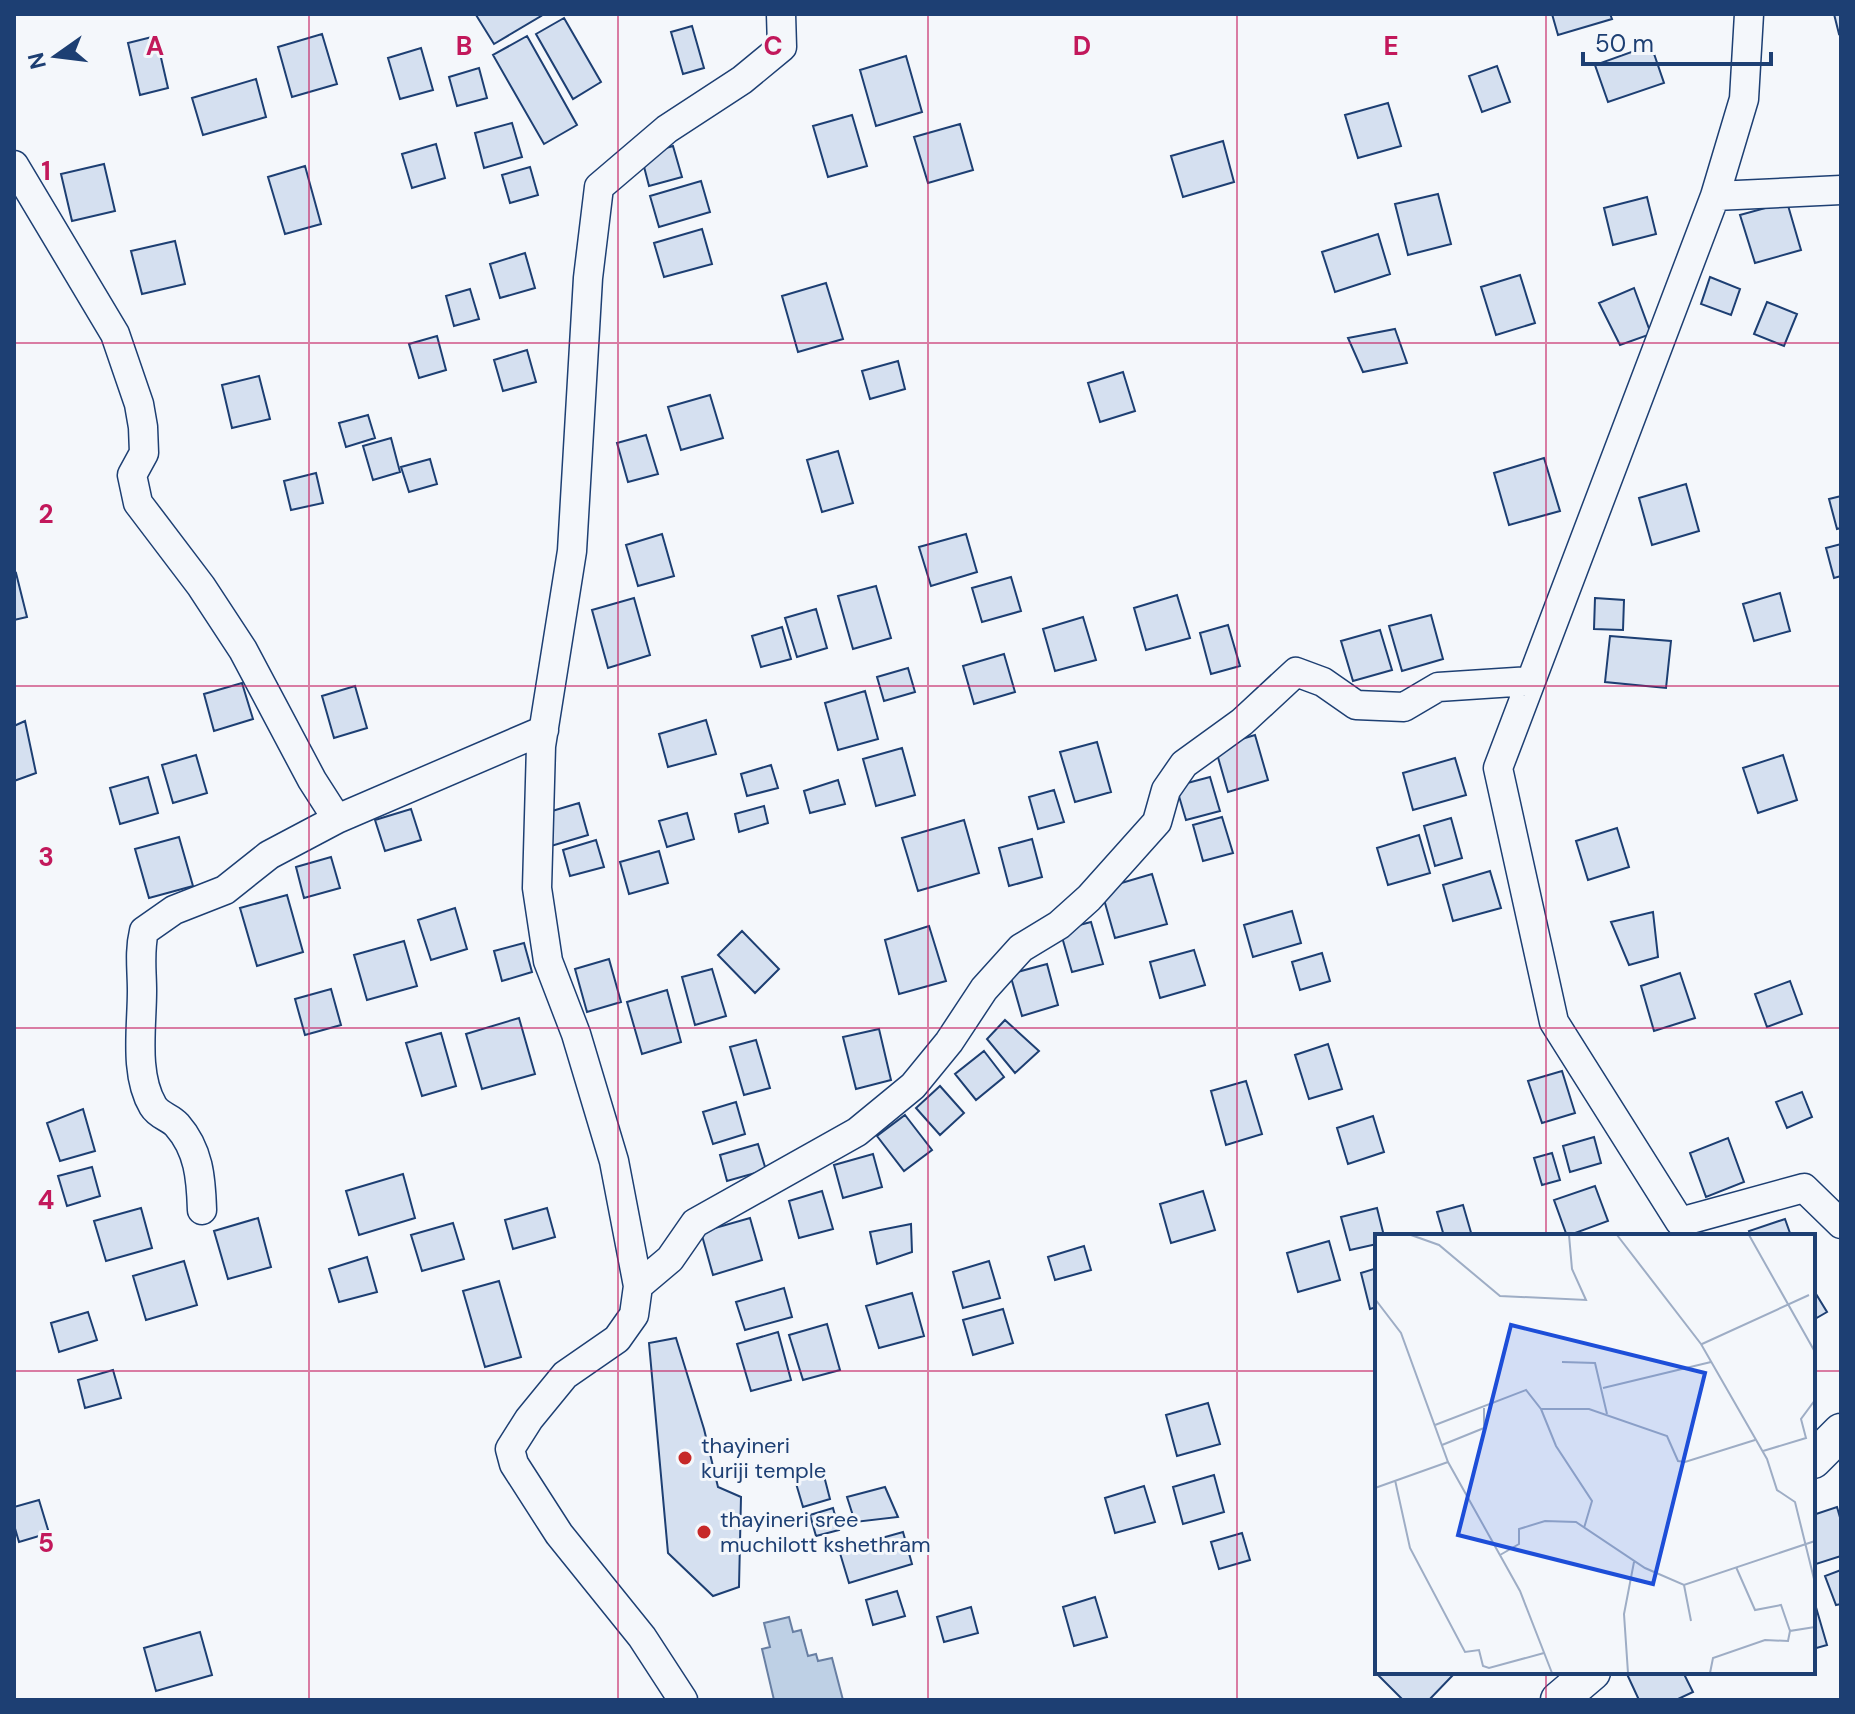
<svg xmlns="http://www.w3.org/2000/svg" width="1855" height="1714" font-family="'DM Sans',sans-serif">
<style>
.water{fill:#bed0e5;stroke:#687fa3;stroke-width:2}
.building{fill:#d5e0f0;stroke:#1d3f73;stroke-width:2}
.lines{fill:none;stroke-linecap:round;stroke-linejoin:round}
.minor-casing{stroke:#1d3f73;stroke-width:31}
.major-casing{stroke:#1d3f73;stroke-width:39}
.minor{stroke:#f4f7fb;stroke-width:28}
.major{stroke:#f4f7fb;stroke-width:36}
.grid{fill:none;stroke:#c2185b;stroke-width:2;stroke-opacity:0.55}
.poi-dot{fill:#c62828;stroke:#f4f7fb;stroke-width:3}
.labels{text-anchor:middle;stroke-width:6;stroke-linejoin:round;paint-order:stroke}
.poi-label{font-size:22px;fill:#1d3f73;stroke:#f4f7fb;text-anchor:start}
.inset-road{fill:none;stroke:#9eadc5;stroke-width:2}
.view{fill:#1d4ed8;fill-opacity:0.15;stroke:#1d4ed8;stroke-width:4}
.inset-edge{fill:none;stroke:#1d3f73;stroke-width:4}
.grid-label{font-size:26px;text-anchor:middle;font-weight:bold;fill:#c2185b;stroke:#f4f7fb;stroke-width:6;stroke-linejoin:round;paint-order:stroke}
</style>
<rect width="100%" height="100%" fill="#f4f7fb"/>
<!-- water -->
<path class="water" d="M789 1617 793 1632 801 1630 808 1656 816 1654 818 1661 832 1658 843 1700H774L762 1649 770 1647 764 1623Z"/>
<!-- building -->
<path class="building" d="M478 14H539L541 16 494 44 476 15Z
M1552 14H1610L1612 19 1558 35Z
M1834 14H1841V33L1839 34Z
M564 18 601 82 573 99 536 34Z
M692 26 704 68 683 74 671 32Z
M322 34 337 84 292 97 278 47Z
M156 36 168 88 140 95 128 43Z
M527 36 577 125 544 144 493 55Z
M1651 45 1664 83 1608 102 1595 65Z
M421 48 433 90 400 99 388 58Z
M906 56 922 112 876 126 860 70Z
M1497 66 1510 102 1482 112 1469 76Z
M479 68 487 98 457 106 449 77Z
M256 79 266 117 203 135 192 98Z
M1388 103 1401 146 1358 158 1345 115Z
M852 115 867 166 828 177 813 126Z
M512 123 522 157 484 168 475 133Z
M960 124 973 170 928 183 914 137Z
M1223 141 1234 182 1183 197 1171 156Z
M436 144 445 178 412 188 402 154Z
M673 146 682 177 649 186 641 155Z
M104 164 115 211 72 221 61 174Z
M305 166 321 224 285 234 268 177Z
M530 167 538 195 510 203 502 175Z
M701 181 710 212 659 227 650 196Z
M1438 194 1451 244 1408 255 1395 204Z
M1647 197 1656 234 1613 245 1604 208Z
M1787 202 1801 250 1755 263 1740 215Z
M702 229 712 264 664 277 654 243Z
M1378 234 1390 274 1335 292 1322 252Z
M175 241 185 284 142 294 131 251Z
M525 253 535 288 500 298 490 264Z
M1520 275 1535 323 1496 335 1481 287Z
M1710 277 1740 289 1731 315 1701 304Z
M826 283 843 339 798 352 782 296Z
M1634 288 1651 334 1620 345 1599 303Z
M470 289 479 319 454 326 446 296Z
M1767 302 1797 314 1784 346 1754 334Z
M1395 329 1407 363 1363 372 1348 338Z
M437 336 446 370 419 378 409 344Z
M527 350 536 382 503 391 494 360Z
M898 361 905 389 870 399 862 371Z
M1123 372 1135 411 1100 422 1088 383Z
M259 376 270 419 232 428 222 385Z
M710 395 723 438 681 450 668 407Z
M368 415 375 438 346 447 339 423Z
M646 435 658 474 628 482 617 443Z
M391 438 400 472 373 480 363 446Z
M838 451 853 503 822 512 807 460Z
M1544 458 1560 511 1509 525 1494 473Z
M430 459 437 484 409 492 401 467Z
M316 473 323 503 291 510 284 481Z
M1686 484 1699 531 1652 545 1639 498Z
M1841 496V528L1837 529 1829 499Z
M662 534 674 576 638 586 626 545Z
M966 534 977 572 931 586 919 547Z
M1841 544V576L1834 578 1826 548Z
M16 573 27 617 14 620V574Z
M1011 577 1021 611 982 622 972 588Z
M876 586 891 638 853 649 838 596Z
M1780 593 1790 631 1754 641 1743 604Z
M1177 595 1190 638 1146 650 1134 608Z
M634 598 650 655 608 668 592 610Z
M1595 598 1624 600 1623 630 1594 629Z
M816 609 827 648 797 657 785 618Z
M1431 615 1443 659 1402 671 1389 626Z
M1083 617 1096 660 1055 671 1043 629Z
M1228 625 1240 666 1211 674 1200 633Z
M782 627 791 659 761 667 752 636Z
M1380 630 1392 670 1353 681 1341 641Z
M1610 636 1671 641 1666 688 1605 682Z
M1004 654 1015 692 974 704 963 666Z
M908 668 915 692 884 701 877 677Z
M242 683 253 719 214 731 204 694Z
M355 686 367 728 334 738 322 696Z
M865 691 878 739 838 750 825 703Z
M706 720 716 754 668 767 659 734Z
M25 721 36 773 14 781V726Z
M1255 735 1268 780 1228 792 1215 747Z
M1097 742 1111 792 1075 802 1060 752Z
M902 748 915 795 876 806 863 759Z
M196 755 207 793 173 803 162 765Z
M1783 755 1797 800 1758 813 1743 768Z
M1455 758 1466 795 1413 810 1403 773Z
M771 765 778 788 747 796 741 774Z
M148 777 158 813 120 824 110 788Z
M1210 777 1220 811 1186 820 1176 786Z
M838 780 845 804 810 813 804 791Z
M1054 790 1064 822 1038 829 1029 797Z
M579 803 588 835 551 846 542 814Z
M764 806 768 823 739 832 735 814Z
M411 809 421 840 385 851 375 820Z
M687 813 694 839 667 847 659 821Z
M1222 817 1233 853 1203 861 1193 825Z
M1451 818 1462 858 1435 866 1424 826Z
M964 820 979 873 918 891 902 838Z
M1617 828 1629 867 1588 880 1576 841Z
M1419 835 1430 873 1388 885 1377 848Z
M179 837 193 886 149 898 135 849Z
M1032 839 1042 877 1009 886 999 848Z
M596 840 604 867 570 876 563 850Z
M659 851 668 883 629 894 620 862Z
M331 857 340 888 304 898 296 867Z
M1490 871 1501 908 1453 921 1443 885Z
M1152 874 1167 924 1115 938 1101 889Z
M287 895 303 952 257 966 240 908Z
M455 908 467 949 431 960 418 920Z
M1292 911 1301 943 1253 957 1244 925Z
M1653 912 1658 957 1629 965 1611 922Z
M1091 922 1103 964 1072 972 1060 930Z
M929 926 946 981 899 994 885 940Z
M742 931 779 969 755 993 718 955Z
M404 941 417 986 367 1000 354 955Z
M524 943 532 972 502 981 494 951Z
M1194 950 1205 985 1160 998 1150 962Z
M1322 953 1330 981 1300 990 1292 962Z
M609 959 621 1002 587 1012 575 969Z
M1047 964 1058 1005 1022 1016 1010 974Z
M712 969 726 1016 695 1025 682 977Z
M1680 973 1695 1018 1654 1031 1641 986Z
M1790 981 1802 1014 1767 1027 1755 994Z
M331 989 341 1025 305 1035 295 999Z
M667 990 681 1042 642 1054 627 1002Z
M519 1018 535 1074 482 1089 466 1034Z
M1005 1020 1039 1051 1015 1073 987 1039Z
M879 1029 891 1080 856 1089 843 1037Z
M441 1033 456 1086 422 1096 406 1043Z
M756 1040 770 1088 744 1095 730 1047Z
M1328 1044 1342 1089 1309 1099 1295 1055Z
M984 1051 1004 1077 976 1100 955 1074Z
M1562 1071 1575 1113 1542 1123 1528 1081Z
M1246 1081 1262 1134 1226 1145 1211 1091Z
M940 1086 964 1113 940 1135 916 1108Z
M1802 1092 1812 1117 1787 1128 1776 1102Z
M736 1102 745 1134 713 1144 703 1112Z
M83 1109 95 1151 60 1161 47 1123Z
M905 1115 932 1150 904 1171 877 1136Z
M1373 1116 1384 1152 1348 1164 1337 1128Z
M1594 1137 1601 1163 1570 1172 1563 1146Z
M1728 1138 1744 1182 1706 1197 1690 1153Z
M758 1144 766 1170 727 1181 720 1155Z
M1552 1153 1560 1180 1542 1185 1534 1158Z
M873 1154 882 1187 843 1198 834 1165Z
M92 1167 100 1196 67 1206 58 1176Z
M403 1174 415 1218 359 1235 346 1191Z
M1595 1186 1608 1221 1567 1236 1554 1200Z
M822 1191 833 1229 799 1238 789 1201Z
M1203 1191 1215 1230 1171 1243 1160 1204Z
M1463 1205 1472 1236H1444L1437 1212Z
M141 1208 152 1248 106 1261 94 1221Z
M547 1208 555 1237 513 1249 505 1220Z
M1377 1208 1384 1236H1377V1244L1350 1250 1341 1217Z
M258 1218 271 1267 228 1279 214 1231Z
M750 1218 762 1260 713 1275 701 1232Z
M1785 1219 1791 1236H1751L1749 1231Z
M453 1223 464 1259 422 1271 411 1235Z
M911 1224 912 1252 877 1264 870 1232Z
M1329 1241 1340 1280 1298 1292 1287 1253Z
M1084 1246 1091 1270 1055 1280 1048 1257Z
M367 1257 377 1292 339 1302 329 1269Z
M184 1261 197 1305 146 1320 133 1276Z
M989 1261 1000 1298 963 1308 953 1272Z
M1377 1268V1307L1370 1309 1361 1273Z
M499 1281 521 1357 485 1367 463 1291Z
M784 1288 792 1317 745 1330 736 1302Z
M1813 1289 1827 1312 1813 1320Z
M912 1293 924 1336 879 1348 866 1306Z
M1003 1309 1013 1343 973 1355 963 1320Z
M88 1312 97 1340 59 1352 51 1323Z
M827 1324 840 1370 803 1380 789 1335Z
M778 1332 791 1380 751 1391 737 1344Z
M676 1338 704 1429 718 1487 741 1497 739 1587 713 1596 668 1553 649 1343Z
M113 1370 121 1398 85 1408 78 1380Z
M1208 1403 1220 1444 1177 1456 1166 1415Z
M823 1472 830 1499 803 1507 795 1480Z
M1214 1475 1224 1512 1183 1524 1173 1487Z
M1144 1486 1155 1522 1115 1533 1105 1498Z
M885 1487 898 1517 855 1522 847 1497Z
M39 1500 49 1533 19 1542 14 1525V1507Z
M1837 1507 1841 1521V1556L1813 1565V1515Z
M833 1508 839 1530 816 1536 810 1515Z
M903 1532 912 1564 849 1583 839 1550Z
M1242 1533 1250 1560 1219 1569 1211 1542Z
M1841 1570V1604L1836 1605 1825 1576Z
M897 1591 905 1616 873 1625 866 1600Z
M1095 1597 1107 1637 1074 1646 1063 1607Z
M1813 1597 1827 1645 1813 1649Z
M971 1607 978 1633 944 1642 937 1617Z
M200 1632 212 1675 156 1691 144 1648Z
M1383 1672H1450L1453 1675 1429 1700H1403L1379 1676Z
M1626 1672H1683L1693 1692 1676 1700H1639Z"/>
<g class="lines">
<!-- minor casing -->
<g class="minor-casing">
<path id="minor" d="M1749 14 1744 99 1715 196 1498 768 1554 1022 1680 1222 1804 1188 1841 1224
M14 165 115 334 139 404 143 427 144 453 132 475 138 503 201 586 243 650 312 780 337 819
M1715 196 1841 190
M202 1210C201 1178 199 1150 177 1125 170 1117 159 1116 153 1106 134 1074 142 1027 142 991 142 970 139 952 144 931L174 910 225 890 269 855 337 819 544 730
M638 1286 670 1259 695 1223 857 1132 913 1086 949 1042 984 989 1021 948 1059 925 1089 898 1157 822 1166 790 1184 764 1242 722 1296 672 1323 682 1356 705 1404 707 1438 687 1531 681
M683 1700 642 1637 559 1534 514 1464 510 1449 529 1419 565 1375 617 1339 634 1315 638 1286 614 1161 576 1034 548 961 537 888 541 746 572 551 588 278 599 187 667 129 742 80 782 47 781 14"/>
</g>
<!-- major casing -->
<g class="major-casing">
<path id="major" d="M1813 1460 1841 1432
M1559 1700 1592 1672"/>
</g>
<!-- minor -->
<use href="#minor" class="minor"/>
<!-- major -->
<use href="#major" class="major"/>
</g>
<!-- grid -->
<path class="grid" d="M309 14V1700M618 14V1700M928 14V1700M1237 14V1700M1546 14V1236M14 343H1841M14 686H1841M14 1028H1841M14 1371H1377M1813 1371H1841M1546 1672V1700"/>
<!-- markers -->
<g class="poi-dot">
<circle cx="685" cy="1458" r="8"/>
<circle cx="704" cy="1532" r="8"/>
</g>
<g class="labels">
<!-- poi labels -->
<g class="poi-label">
<text x="701" y="1453">thayineri<tspan x="701" dy="25">kuriji temple</tspan></text>
<text x="720" y="1527">thayineri sree<tspan x="720" dy="25">muchilott kshethram</tspan></text>
</g>
</g>
<!-- overview -->
<g transform="translate(1375 1234)">
<rect width="440" height="440" fill="#f4f7fb"/>
<path class="inset-road" d="M36 1 64 11 125 62 211 66 197 35 194 1M242 1 326 110 392 225 402 256 420 268 440 349M374 1 440 118M0 65 26 99 73 228 145 357 177 439M327 110 434 61M187 128 220 129 232 180M228 154 336 128M166 175 181 212 217 267 209 294M60 191 151 156 166 175H214L292 202 303 227 310 228 380 206M67 211 109 194V174M388 217 431 204 426 185 440 166M20 246 35 314 90 418 104 416 108 432 114 434 169 419M0 254 73 228M125 321 144 310V295L170 287 201 288 270 334 309 351 440 307M361 333 380 376 406 371 415 397M309 351 316 387M253 439 249 380 259 328M335 439 338 424 390 406 413 407 415 397 440 393"/>
<path class="view" d="M136 91 330 139 278 350 83 301Z"/>
<rect width="440" height="440" class="inset-edge"/>
</g>
<g class="grid-label">
<text x="155" y="55">A</text>
<text x="464" y="55">B</text>
<text x="773" y="55">C</text>
<text x="1082" y="55">D</text>
<text x="1391" y="55">E</text>
<text x="46" y="180">1</text>
<text x="46" y="523">2</text>
<text x="46" y="866">3</text>
<text x="46" y="1209">4</text>
<text x="46" y="1552">5</text>
</g>
<!-- border -->
<rect width="1855" height="1714" fill="none" stroke="#1d3f73" stroke-width="32"/>
<!-- north arrow -->
<g transform="translate(56 56) rotate(256)" stroke="#f4f7fb" stroke-width="6" paint-order="stroke">
<path d="M0-6L14 30L0 20L-14 30Z" fill="#1d3f73"/>
<text y="-12" font-size="22" font-weight="bold" text-anchor="middle" fill="#1d3f73">N</text>
</g>
<!-- scale -->
<path d="M1583 52v12h188v-12" fill="none" stroke="#1d3f73" stroke-width="4"/>
<text x="1595" y="52" font-size="24" fill="#1d3f73" stroke="#f4f7fb" stroke-width="6" paint-order="stroke">50 m</text>
</svg>
